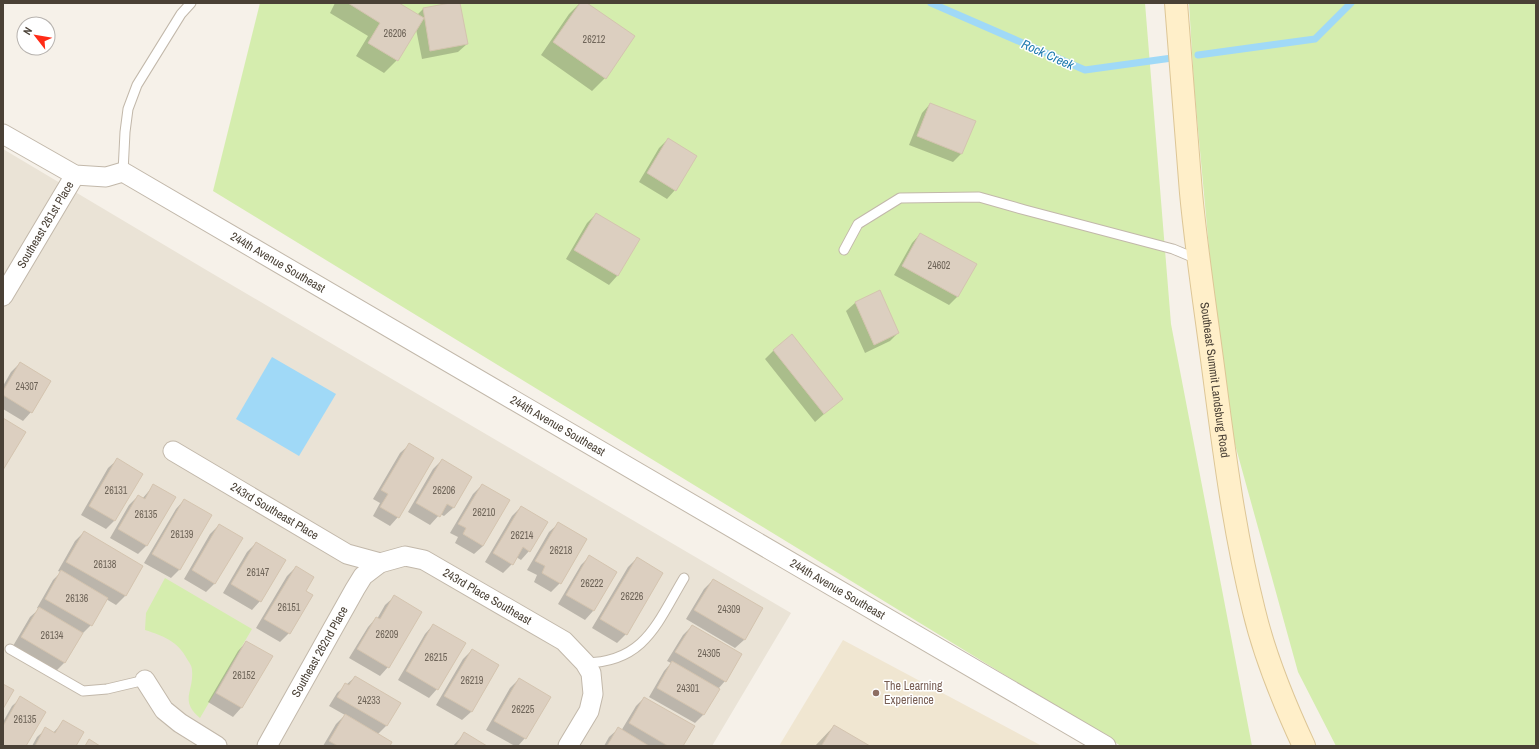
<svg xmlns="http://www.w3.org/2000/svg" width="1539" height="749" font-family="'Archivo Narrow',sans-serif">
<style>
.residential{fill:#eae3d6}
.education{fill:#f0e6d1}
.green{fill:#d5edae}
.water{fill:#a0d9f7}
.shadow{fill:#0003}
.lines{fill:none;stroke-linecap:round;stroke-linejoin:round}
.stream{stroke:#a0d9f7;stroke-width:7}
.building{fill:#dccfc0;stroke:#d4c4af}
.lane-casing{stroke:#c2b8aa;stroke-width:11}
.street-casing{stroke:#c2b8aa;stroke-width:21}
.secondary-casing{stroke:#ddc696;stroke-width:24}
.lane{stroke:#fff;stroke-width:9}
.street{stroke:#fff;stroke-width:19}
.secondary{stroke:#ffefc9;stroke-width:22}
.education-dot{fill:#8d6e63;stroke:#fff;stroke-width:1.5}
.labels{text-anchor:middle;stroke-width:3;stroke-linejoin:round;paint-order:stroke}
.number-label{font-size:10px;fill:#6e6458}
.street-label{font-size:12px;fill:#4a4136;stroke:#fff}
.education-label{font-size:12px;fill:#785e54;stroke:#fff;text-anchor:start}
.water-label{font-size:13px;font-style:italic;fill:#227cb0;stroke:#fff}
</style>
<rect width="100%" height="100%" fill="#f6f1e9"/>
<!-- residential -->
<path class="residential" d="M3 149 208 271 791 613 712 746H3Z"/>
<!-- education -->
<path class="education" d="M843 640 1042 746H779Z"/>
<!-- green -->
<path class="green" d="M260 3H1145L1171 324 1252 746H1121L213 191Z
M1189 3H1536V746H1336L1298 672 1223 401 1194 85Z
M165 578 252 629 200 718C179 700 194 692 192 670 192 666 189 662 187 659 178 641 163 636 145 630L146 613Z"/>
<!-- water -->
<path class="water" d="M272 357 336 394 299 456 236 419Z"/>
<!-- shadow -->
<path class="shadow" d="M335 3H397L417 15 423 9 459 3 467 44 458 52 422 59 416 29 397 60 384 73 356 56 368 36 330 13Z
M580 3H585L605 78 592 91 541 55 569 14Z
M930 104 961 154 953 162 909 145 922 113Z
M668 139 675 190 667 199 639 182 659 148Z
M596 214 639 239 617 276 609 285 566 259 587 223Z
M920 234 958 296 949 305 894 275 912 243Z
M880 292 898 333 890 341 865 353 846 311 855 303Z
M774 350 841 399 815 422 765 359Z
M20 363 31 412 23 421 3 409V386L11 372Z
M409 445 398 517 390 526 373 516 380 503 373 499 400 453Z
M117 460 114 521 106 529 81 515 108 468Z
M442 460 471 477 453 508 444 516 440 514 430 525 408 512 433 469Z
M154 485 175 498 146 546 138 554 110 538 129 505 138 496 142 499Z
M482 485 483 546 474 554 455 543 458 537 450 533 473 494Z
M184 500 179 570 171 578 144 563 176 509Z
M521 507 529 551 521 560 516 557 512 564 503 573 485 562 512 516Z
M558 524 560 583 551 592 534 582 537 575 527 570 549 532Z
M219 525 215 583 206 592 184 579 210 534Z
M84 532 142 567 125 596 116 605 106 599 91 625 82 634 65 662 56 671 13 646 30 617 39 609 37 608 53 580 61 572 58 571 75 541Z
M256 543 260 601 252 610 223 593 247 552Z
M589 557 616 572 593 611 585 620 558 604 581 565Z
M637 558 626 634 617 643 592 628 628 567Z
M296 567 289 633 280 642 256 628 287 576Z
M713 580 762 609 744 640 735 648 686 619 704 589Z
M394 597 388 667 380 676 349 658 368 627 376 618 377 619 385 605Z
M433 625 437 689 429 698 398 680 425 634Z
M692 626 725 681 718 689 703 715 695 723 649 697 664 671 671 663 667 661 683 635Z
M246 642 271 657 241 708 233 717 208 702 238 651Z
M472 650 498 665 471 712 462 720 436 705 463 659Z
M355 677 400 703 386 726 378 734 389 746H323L336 724 345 715 329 706 337 693Z
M519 679 525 738 518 746H515L486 730 510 688Z
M21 698 25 746H3V722L12 706Z
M644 698 682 746H604L609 737 618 729 621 731 636 706Z
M64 721 74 746H32L37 737 46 729 53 733Z
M834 726 868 746H815Z
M464 734 485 746H453Z"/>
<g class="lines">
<!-- stream -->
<path class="stream" d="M931 3 1085 70 1172 58
M1198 55 1315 39 1351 3"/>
</g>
<!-- building -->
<path class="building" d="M348 3H399L424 18 398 61 368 43 380 23Z
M450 3H460L468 44 430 51 423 8Z
M580 3H587L635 36 606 79 553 42Z
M930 103 976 121 962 154 917 136Z
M668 138 697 156 676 191 647 173Z
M596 213 640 239 618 276 574 250Z
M920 233 977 264 958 297 902 266Z
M880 290 899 333 874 345 855 302Z
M792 334 843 399 824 414 773 350Z
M20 362 51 381 32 413 3 395V391Z
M3 418 26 432 3 470Z
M409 443 434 458 399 518 380 507 388 494 381 490Z
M117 458 143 474 115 521 89 506Z
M442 459 472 477 454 508 447 504 440 517 416 503Z
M153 484 176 497 147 546 118 529 138 495 145 499Z
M482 484 510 500 483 546 463 534 466 528 458 524Z
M184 499 212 515 180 570 152 554Z
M521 506 548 522 530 552 523 547 513 565 493 553Z
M558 522 587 539 561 584 542 573 545 566 535 561Z
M219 524 243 538 215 584 192 570Z
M84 531 143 566 126 596 66 562Z
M256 542 286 560 261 602 231 584Z
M589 555 617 572 594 611 566 595Z
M637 557 663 573 627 635 600 619Z
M296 566 314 577 306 591 313 595 290 634 264 619Z
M61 570 108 598 92 626 45 599Z
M713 579 763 608 745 640 694 610Z
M394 595 422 612 389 668 357 649 376 617 380 619Z
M39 607 83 633 65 663 21 637Z
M433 624 466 643 438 690 406 671Z
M692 625 742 654 726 682 675 652Z
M246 641 273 656 242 708 216 693Z
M472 649 499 665 472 712 444 696Z
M672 661 720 689 704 715 657 688Z
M355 676 401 703 387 726 337 697 345 683 349 685Z
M519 678 551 697 526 739 494 721Z
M3 684 14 690 3 709Z
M20 696 46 712 26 746H3V726Z
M644 697 695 726 683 746H668L629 723Z
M345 714 392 742 390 746H338L329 741Z
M63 720 84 732 76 746H35L45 727 55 733Z
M834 725 870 746H824L822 745Z
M618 727 649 746H607Z
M464 732 487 746H456Z
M89 739 100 746H85Z"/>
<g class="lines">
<!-- lane casing -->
<g class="lane-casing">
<path id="lane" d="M123 172 125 132 128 109 137 85 181 14 191 3
M844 250 858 224 900 198 979 197 1025 210 1173 249 1197 259
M10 649 83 691 107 689 145 680
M585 663C645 662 657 623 684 578"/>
</g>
<!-- street casing -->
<g class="street-casing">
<g id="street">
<path id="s1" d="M3 134 75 175 106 177 123 172 1106 746"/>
<path id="s2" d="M3 296 75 175"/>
<path id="s3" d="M173 451 347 554 380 563"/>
<path d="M145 680 164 710 180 723 217 746"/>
<path id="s4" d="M267 746 355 589 363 576 380 563 405 556 424 560 564 641 585 663 591 673 593 694 589 711 568 746"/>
</g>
</g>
<!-- secondary casing -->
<g class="secondary-casing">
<g id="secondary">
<path id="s5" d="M1176 3C1181 66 1186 130 1191 193 1197 256 1207 319 1215 382 1225 459 1235 535 1254 611 1265 657 1284 703 1304 746"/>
</g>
</g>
<!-- lane -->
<use href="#lane" class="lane"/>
<!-- street -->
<use href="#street" class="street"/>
<!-- secondary -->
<use href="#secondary" class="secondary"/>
</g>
<!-- markers -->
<circle class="education-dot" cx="876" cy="693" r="4"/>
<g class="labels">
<!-- number labels -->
<g class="number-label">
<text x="395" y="37">26206</text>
<text x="594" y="43">26212</text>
<text x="939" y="269">24602</text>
<text x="27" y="390">24307</text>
<text x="116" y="494">26131</text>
<text x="444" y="494">26206</text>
<text x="484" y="516">26210</text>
<text x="146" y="518">26135</text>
<text x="182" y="538">26139</text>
<text x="522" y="539">26214</text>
<text x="561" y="554">26218</text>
<text x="105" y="568">26138</text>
<text x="258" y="576">26147</text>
<text x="592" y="587">26222</text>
<text x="632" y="600">26226</text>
<text x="77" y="602">26136</text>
<text x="289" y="611">26151</text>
<text x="729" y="613">24309</text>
<text x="387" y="638">26209</text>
<text x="52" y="639">26134</text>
<text x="709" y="657">24305</text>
<text x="436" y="661">26215</text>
<text x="244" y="679">26152</text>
<text x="472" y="684">26219</text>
<text x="688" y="692">24301</text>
<text x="369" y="704">24233</text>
<text x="523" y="713">26225</text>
<text x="25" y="723">26135</text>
</g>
<!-- street labels -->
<g class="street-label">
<text dy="4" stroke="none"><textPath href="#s2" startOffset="83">Southeast 261st Place</textPath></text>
<text dy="4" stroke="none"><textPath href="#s1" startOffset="311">244th Avenue Southeast</textPath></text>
<text dy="4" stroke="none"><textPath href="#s5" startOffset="379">Southeast Summit Landsburg Road</textPath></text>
<text dy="4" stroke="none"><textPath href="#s1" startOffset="635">244th Avenue Southeast</textPath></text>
<text dy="4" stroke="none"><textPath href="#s3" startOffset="118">243rd Southeast Place</textPath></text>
<text dy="4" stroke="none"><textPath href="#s1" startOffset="959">244th Avenue Southeast</textPath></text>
<text dy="4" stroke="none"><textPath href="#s4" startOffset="335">243rd Place Southeast</textPath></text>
<text dy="4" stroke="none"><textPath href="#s4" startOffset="108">Southeast 262nd Place</textPath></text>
</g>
<!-- education labels -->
<g class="education-label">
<text x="884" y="690">The Learning<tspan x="884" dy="14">Experience</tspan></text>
</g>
<!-- water labels -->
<g class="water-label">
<text transform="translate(1048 54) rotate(24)" y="5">Rock Creek</text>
</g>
</g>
<!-- border -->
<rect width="1539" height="749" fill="none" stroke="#4a4136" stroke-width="8"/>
<!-- north arrow -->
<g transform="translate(36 36) rotate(301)"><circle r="19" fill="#ffffff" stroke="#b7b3af"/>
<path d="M0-3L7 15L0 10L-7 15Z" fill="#ff2b16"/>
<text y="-6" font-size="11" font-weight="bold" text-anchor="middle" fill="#4a4136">N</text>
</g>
</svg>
